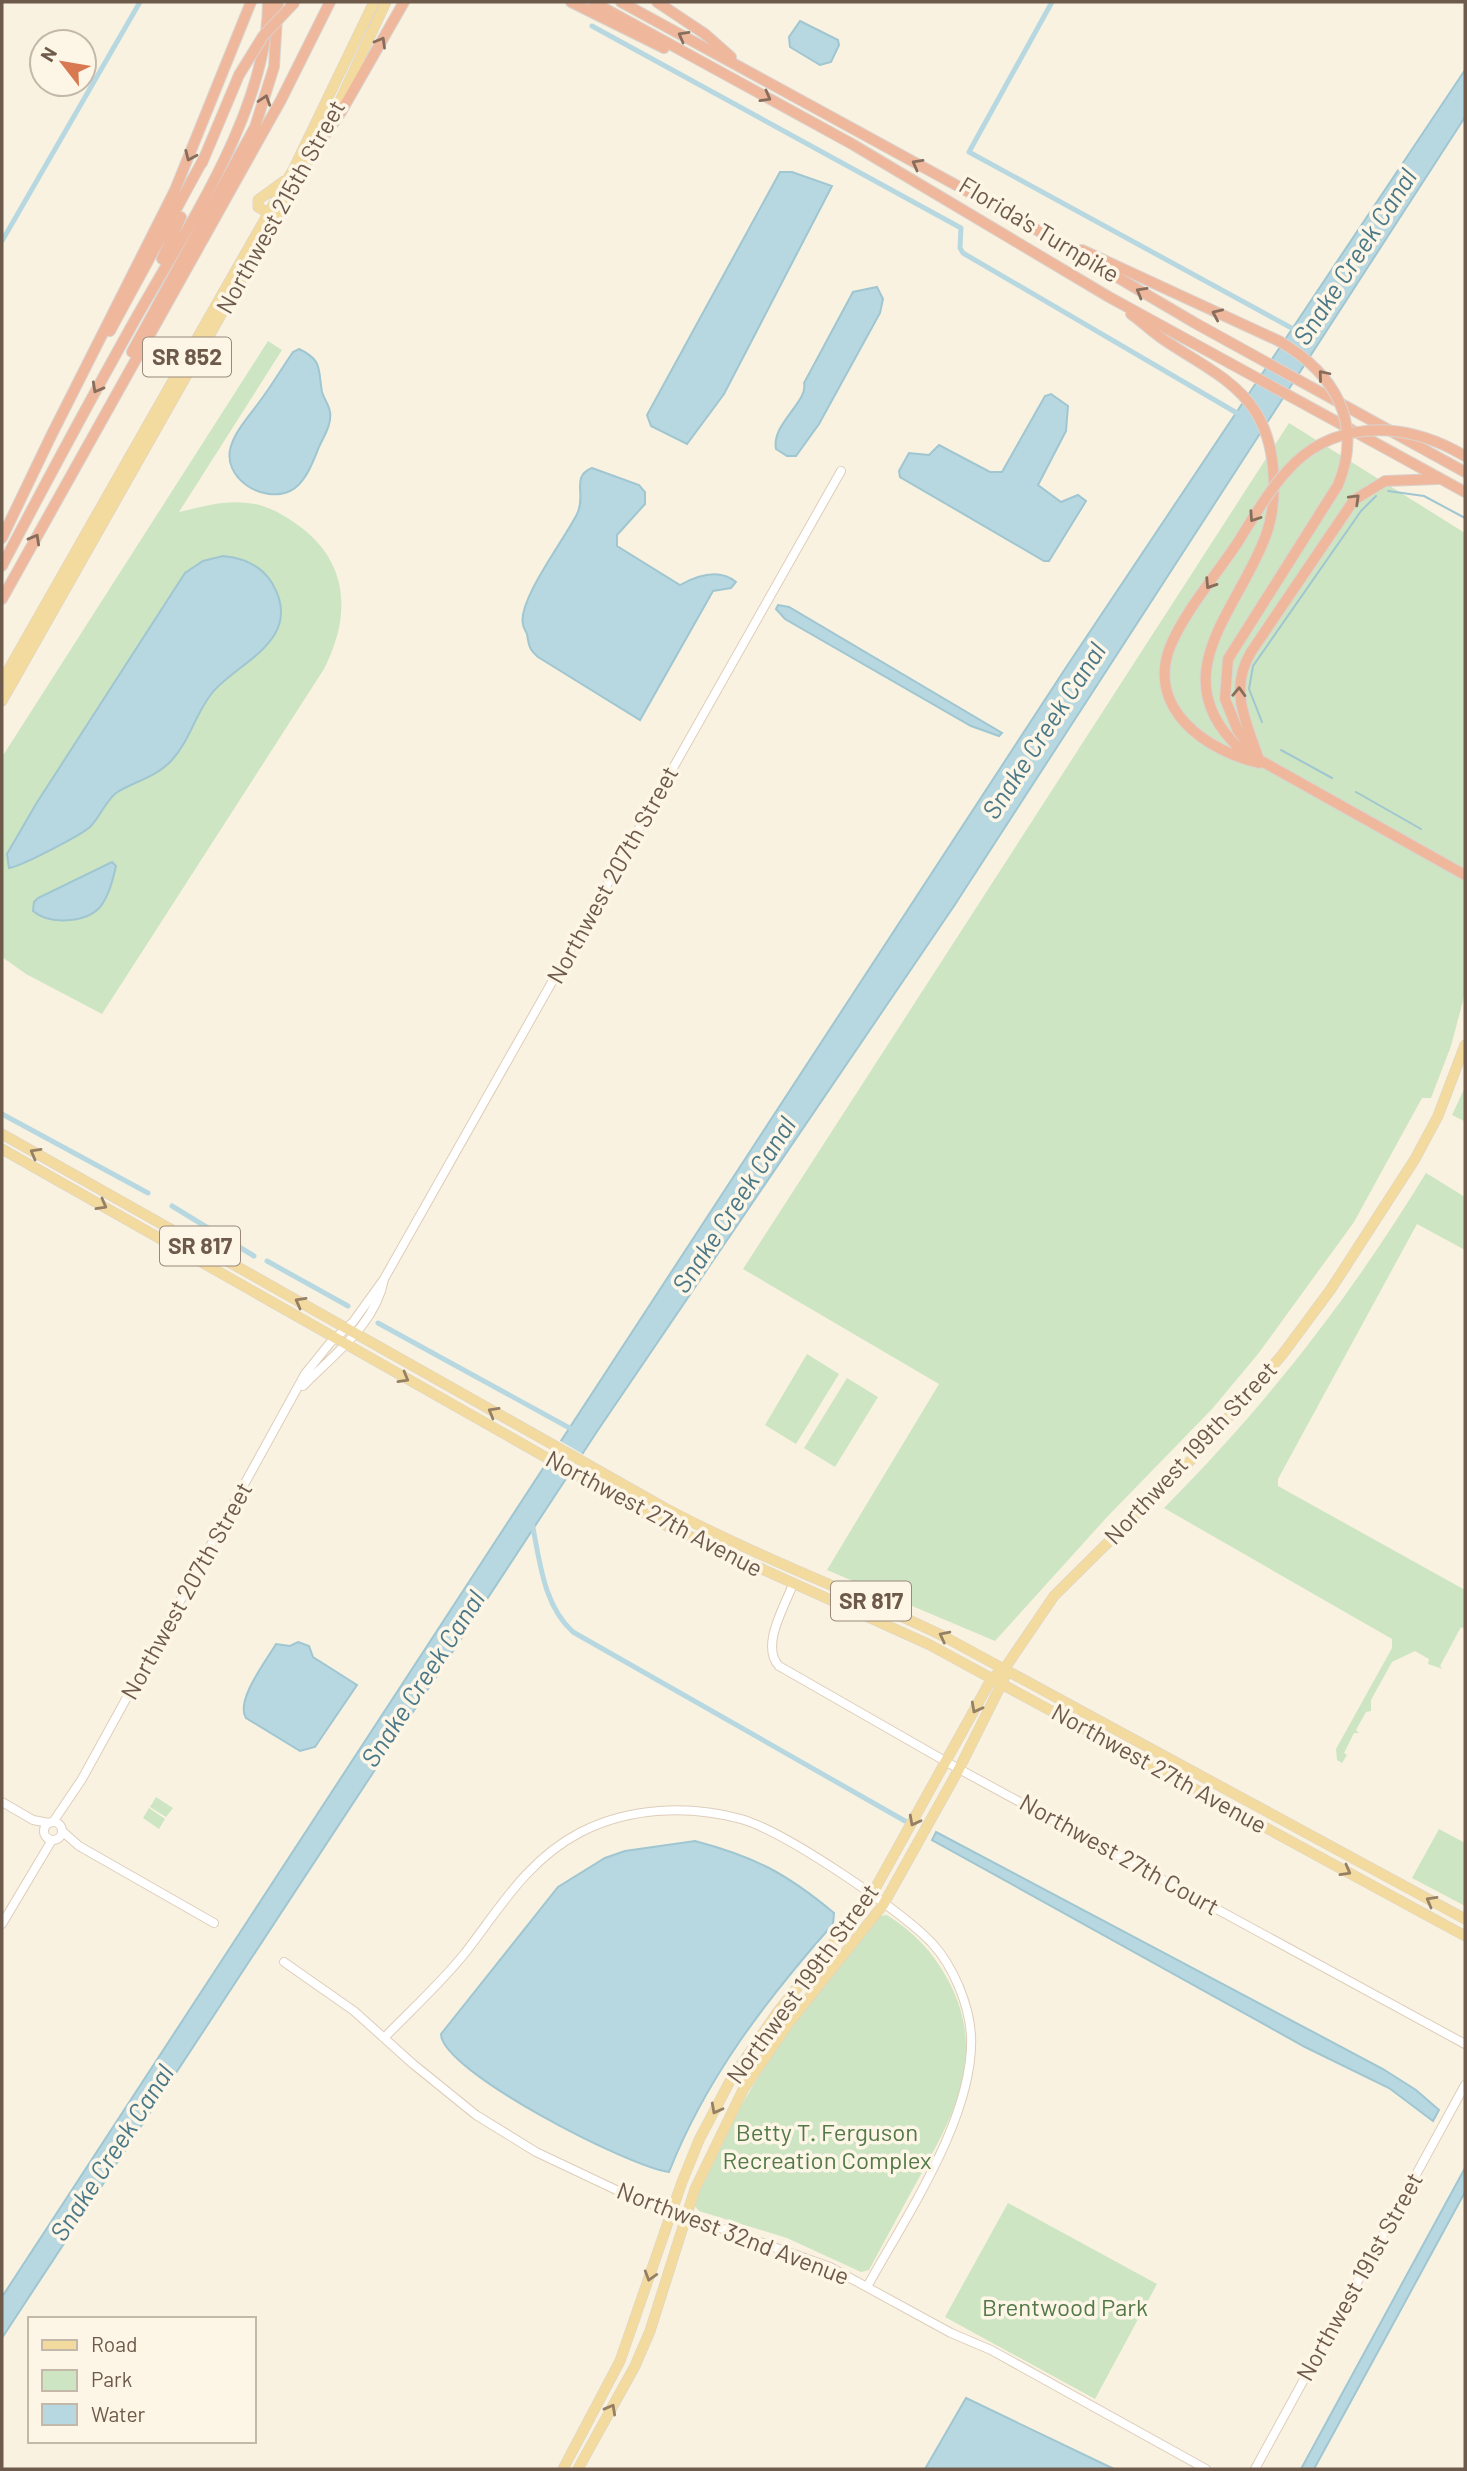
<svg xmlns="http://www.w3.org/2000/svg" width="1467" height="2471" font-family="Barlow,sans-serif">
<style>
.green{fill:#cde5c2}
.water{fill:#b8d8e1;stroke:#9fc6d1;stroke-width:2}
.pier{fill:#f9f2e1}
.lines{fill:none;stroke-linecap:round;stroke-linejoin:round}
.stream{stroke:#9fc6d1;stroke-width:2}
.canal{stroke:#b8d8e1;stroke-width:5}
.secondary-casing{stroke:#decdba;stroke-width:10}
.primary-casing{stroke:#d9d4d0;stroke-width:11}
.highway-casing{stroke:#d9d4d0;stroke-width:12}
.secondary{stroke:#fff;stroke-width:8}
.primary{stroke:#f3da9f;stroke-width:10}
.highway{stroke:#efb89d;stroke-width:10}
.highway-bridge-casing{stroke:#d9d4d0;stroke-width:12;stroke-linecap:butt}
.highway-bridge{stroke:#efb89d;stroke-width:10}
.oneway{stroke:#886d5b}
.oneway2{stroke:#968064}
.labels{text-anchor:middle;stroke-width:7;stroke-linejoin:round;paint-order:stroke}
.shield{fill:#fdf6e7;stroke:#99897a;stroke-width:2}
.shield-label{font-size:23px;font-weight:bold;fill:#6e5a4b}
.street-label{font-size:24px;fill:#6e5a4b;stroke:#fdf6e7}
.park-label{font-size:24px;fill:#527947;stroke:#fdf6e7}
.water-label{font-size:26px;font-style:italic;fill:#4a7886;stroke:#fdf6e7}
</style>
<rect width="100%" height="100%" fill="#f9f2e1"/>
<!-- green -->
<path class="green" d="M268 341 282 350 179 512C202 507 222 500 247 503 264 504 281 513 295 523 349 560 352 614 324 669L102 1014 26 974 2 957V757Z
M1289 423 1465 533V993L1451 1046 1431 1098H1422L1354 1222 1258 1354 1212 1409 1107 1517 995 1641 827 1570 939 1384 743 1269Z
M1465 1087V1119L1464 1121 1452 1115Z
M1426 1173 1465 1197V1250L1417 1224 1278 1479V1486L1465 1590V1629L1461 1627 1440 1666 1443 1669 1428 1664 1429 1659 1415 1651 1392 1662 1371 1700V1711L1366 1712 1356 1730 1359 1733H1354L1344 1753 1347 1755 1342 1763 1337 1760 1336 1749 1392 1648V1639L1164 1508C1268 1403 1349 1299 1426 1173Z
M807 1354 839 1374 796 1444 765 1425Z
M847 1378 878 1397 835 1467 804 1448Z
M156 1797 173 1808 166 1817 150 1807Z
M149 1808 165 1819 159 1829 143 1818Z
M1439 1829 1465 1843V1906L1412 1878Z
M887 1915C914 1932 933 1952 948 1980 987 2053 956 2111 920 2176 903 2207 886 2238 869 2270L861 2272 787 2238 699 2211 693 2204C722 2135 758 2072 802 2012 826 1979 855 1949 880 1916Z
M1008 2203 1157 2284 1095 2399 945 2317Z"/>
<!-- water -->
<path class="water" d="M800 21 838 40 839 45 831 62 820 65 790 47 789 37Z
M1465 70V117L954 906 598 1430 2 2338V2297L1067 666Z
M780 172H792L832 186 724 394 687 444 651 426 647 415Z
M877 287 883 299 880 313 819 424 796 456H787L776 449C771 424 809 401 804 383L853 292Z
M299 349C323 360 318 370 322 392 324 399 329 405 330 412 332 424 324 436 319 447 313 462 305 484 290 491 262 504 221 477 231 446 236 430 250 415 260 401 272 385 282 368 293 352Z
M1051 394 1068 406 1066 431 1038 485 1061 502 1078 495 1086 501 1049 561H1044L900 477 899 471 909 453 929 455 939 445 990 472H1002L1045 396Z
M592 468 639 485 645 492V504L617 535V546L680 585C698 575 719 568 736 582L731 588 713 591 640 720 538 657C529 649 529 646 527 634 526 631 523 628 523 624 517 601 566 537 577 514 587 495 570 477 592 468Z
M223 556C244 558 261 565 272 583 306 640 236 663 212 693 195 714 190 741 171 761 155 778 132 782 116 793 105 802 100 817 90 827 81 835 20 867 9 868L7 854 36 804 185 573 203 561Z
M778 605 789 607 1002 733 999 736 971 726 785 619 776 609Z
M112 862 116 866C113 879 109 896 100 907 86 923 49 925 33 911L34 902 38 898Z
M298 1642 309 1646 313 1657 357 1685 315 1747 300 1751 246 1718C235 1701 266 1661 276 1644L290 1646Z
M936 1832 1383 2069 1416 2090 1439 2110 1433 2121 1389 2088 1305 2047 932 1840Z
M695 1841C755 1857 786 1873 834 1913L833 1924C766 2000 706 2078 669 2172 631 2168 441 2071 441 2034L558 1887 605 1858 625 1851Z
M1465 2168V2192L1314 2469H1301Z
M966 2398 1114 2469H925Z"/>
<!-- pier -->
<path class="pier" d="M557 1439 586 1456 571 1478 543 1462Z"/>
<g class="lines">
<!-- stream -->
<path class="stream" d="M1388 491 1424 496 1465 518
M1262 722 1249 689 1253 666 1361 511 1376 496
M1281 750 1332 778
M1356 792 1421 829"/>
<!-- canal -->
<path class="canal" d="M1052 2 969 152 1297 331
M592 26 961 228 960 248 963 253 1242 416
M2 241 140 2
M2 1114 148 1193
M172 1206 254 1256
M267 1261 348 1306
M378 1323 575 1431
M532 1523C540 1561 543 1605 573 1632L905 1821"/>
<!-- secondary casing -->
<g class="secondary-casing">
<path id="secondary" d="M303 1386C334 1354 376 1324 384 1279
M793 1584C785 1606 760 1646 779 1666L959 1769 1465 2044
M2 1802 33 1820 49 1823
M53 1822 82 1779 305 1374 330 1343 353 1322 384 1279 841 471
M44 1831a9 9 0 1 1 18 0a9 9 0 1 1-18 0Z
M62 1831 79 1846 214 1923
M2 1924 52 1840
M284 1962 354 2011 413 2064 476 2115 536 2152 627 2195 830 2267 951 2333 991 2350 1206 2469
M384 2038C411 2010 441 1983 465 1953 500 1908 527 1860 581 1832 630 1807 689 1805 741 1819 786 1832 899 1909 932 1943 953 1966 969 2004 971 2035 975 2116 906 2216 867 2287
M1255 2469 1465 2085"/>
</g>
<!-- primary casing -->
<g class="primary-casing">
<path id="primary" d="M330 122 386 2
M268 213 258 207V200L284 181
M2 681 294 168 374 2
M2 701 323 135
M2 1134 665 1508C755 1556 851 1591 943 1636L1465 1919
M2 1149 667 1526 930 1645 1465 1936
M563 2469 620 2361 682 2182 699 2140 730 2081 776 2014 871 1896 992 1678 1005 1668 1054 1596 1193 1458 1282 1355 1331 1289 1415 1159 1438 1116 1465 1045
M578 2469 635 2366 650 2331 695 2189 743 2090 788 2024 883 1905 959 1769 1004 1679"/>
</g>
<!-- highway casing -->
<g class="highway-casing">
<path id="highway" d="M571 2 664 48
M593 2 852 144 1109 297 1465 492
M621 2 1020 220 1195 323 1465 472
M657 2 705 34 731 57
M320 142 341 112 404 2
M202 163 239 75
M1082 250 1279 341
M162 259 181 217
M1131 314C1141 321 1150 330 1160 337 1192 360 1233 377 1255 411 1266 428 1271 447 1273 467 1275 490 1274 513 1266 535 1239 610 1161 675 1240 749L1465 875
M110 331 204 158
M132 352 255 127 274 67 278 2
M49 440 175 190 251 2
M1454 450 1465 456
M2 538 51 436
M1238 542C1217 574 1184 612 1170 647 1146 709 1207 751 1259 763
M2 566C44 486 87 406 131 327 183 233 268 112 268 2
M2 599 281 100 330 2
M1250 746 1238 731 1225 699 1228 659 1338 485
M1258 757C1245 719 1229 689 1251 652L1354 500 1385 481 1439 479"/>
</g>
<!-- secondary -->
<use href="#secondary" class="secondary"/>
<!-- primary -->
<use href="#primary" class="primary"/>
<!-- highway -->
<use href="#highway" class="highway"/>
<!-- highway-bridge casing -->
<g class="highway-bridge-casing">
<path id="highway-bridge" d="M239 75 263 36 295 2
M1279 341C1334 373 1364 422 1338 485
M1238 542C1253 518 1268 492 1287 471 1331 421 1398 421 1454 450"/>
</g>
<!-- highway-bridge -->
<use href="#highway-bridge" class="highway-bridge"/>
</g>
<!-- one-way arrows -->
<defs><path id="oneway-chevron" d="M-2-3.5L2.5 0L-2 3.5" fill="none" stroke-width="1.6" stroke-linecap="round" stroke-linejoin="round" transform="scale(1.75)"/></defs>
<g class="oneway">
<use href="#oneway-chevron" transform="translate(683 36) rotate(-151)"/>
<use href="#oneway-chevron" transform="translate(381 42) rotate(-60)"/>
<use href="#oneway-chevron" transform="translate(766 97) rotate(29)"/>
<use href="#oneway-chevron" transform="translate(265 100) rotate(-72)"/>
<use href="#oneway-chevron" transform="translate(190 156) rotate(114)"/>
<use href="#oneway-chevron" transform="translate(917 164) rotate(-151)"/>
<use href="#oneway-chevron" transform="translate(1141 292) rotate(-150)"/>
<use href="#oneway-chevron" transform="translate(1217 314) rotate(-156)"/>
<use href="#oneway-chevron" transform="translate(1323 375) rotate(-130)"/>
<use href="#oneway-chevron" transform="translate(97 388) rotate(119)"/>
<use href="#oneway-chevron" transform="translate(1355 499) rotate(-44)"/>
<use href="#oneway-chevron" transform="translate(1254 517) rotate(124)"/>
<use href="#oneway-chevron" transform="translate(35 539) rotate(-61)"/>
<use href="#oneway-chevron" transform="translate(1210 584) rotate(123)"/>
<use href="#oneway-chevron" transform="translate(1239 692) rotate(-88)"/>
</g>
<g class="oneway2">
<use href="#oneway-chevron" transform="translate(35 1153) rotate(-151)"/>
<use href="#oneway-chevron" transform="translate(102 1205) rotate(29)"/>
<use href="#oneway-chevron" transform="translate(300 1302) rotate(-151)"/>
<use href="#oneway-chevron" transform="translate(404 1378) rotate(30)"/>
<use href="#oneway-chevron" transform="translate(493 1412) rotate(-150)"/>
<use href="#oneway-chevron" transform="translate(944 1636) rotate(-153)"/>
<use href="#oneway-chevron" transform="translate(976 1708) rotate(118)"/>
<use href="#oneway-chevron" transform="translate(914 1821) rotate(118)"/>
<use href="#oneway-chevron" transform="translate(1346 1871) rotate(29)"/>
<use href="#oneway-chevron" transform="translate(1431 1901) rotate(-151)"/>
<use href="#oneway-chevron" transform="translate(716 2109) rotate(118)"/>
<use href="#oneway-chevron" transform="translate(650 2276) rotate(107)"/>
<use href="#oneway-chevron" transform="translate(611 2409) rotate(-61)"/>
</g>
<g class="labels">
<!-- shield labels -->
<g class="shield">
<rect x="143" y="337.5" width="88" height="39" rx="5"/>
<rect x="160" y="1226.5" width="80" height="39" rx="5"/>
<rect x="831" y="1581.5" width="80" height="39" rx="5"/>
</g>
<g class="shield-label">
<text x="187" y="365">SR 852</text>
<text x="200" y="1254">SR 817</text>
<text x="871" y="1609">SR 817</text>
</g>
<!-- street labels -->
<g class="street-label">
<text transform="translate(281 207) rotate(-61)" y="8">Northwest 215th Street</text>
<text transform="translate(1039 230) rotate(31)" y="8">Florida's Turnpike</text>
<text transform="translate(613 875) rotate(-61)" y="8">Northwest 207th Street</text>
<text transform="translate(1191 1453) rotate(-47)" y="8">Northwest 199th Street</text>
<text transform="translate(654 1514) rotate(28)" y="8">Northwest 27th Avenue</text>
<text transform="translate(187 1591) rotate(-61)" y="8">Northwest 207th Street</text>
<text transform="translate(1159 1769) rotate(29)" y="8">Northwest 27th Avenue</text>
<text transform="translate(1119 1855) rotate(29)" y="8">Northwest 27th Court</text>
<text transform="translate(803 1984) rotate(-54)" y="8">Northwest 199th Street</text>
<text transform="translate(733 2234) rotate(21)" y="8">Northwest 32nd Avenue</text>
<text transform="translate(1360 2277) rotate(-61)" y="8">Northwest 191st Street</text>
</g>
<!-- park labels -->
<g class="park-label">
<text x="827" y="2141">Betty T. Ferguson<tspan x="827" dy="28">Recreation Complex</tspan></text>
<text x="1065" y="2316">Brentwood Park</text>
</g>
<!-- water labels -->
<g class="water-label">
<text transform="translate(1355 257) rotate(-57)" y="9">Snake Creek Canal</text>
<text transform="translate(1044 731) rotate(-57)" y="9">Snake Creek Canal</text>
<text transform="translate(734 1205) rotate(-57)" y="9">Snake Creek Canal</text>
<text transform="translate(423 1679) rotate(-57)" y="9">Snake Creek Canal</text>
<text transform="translate(112 2153) rotate(-57)" y="9">Snake Creek Canal</text>
</g>
</g>
<!-- border -->
<rect width="1467" height="2471" fill="none" stroke="#6e5a4b" stroke-width="7"/>
<!-- legend -->
<rect x="28" y="2317" width="228" height="126" fill="#fdf6e7" stroke="#c4b8a9" stroke-width="2"/>
<rect x="42" y="2340" width="35" height="10" fill="#f3da9f" stroke="#c4b8a9" stroke-width="2"/>
<text x="91" y="2352" font-size="21" fill="#6e5a4b">Road</text>
<rect x="42" y="2370" width="35" height="21" fill="#cde5c2" stroke="#c4b8a9" stroke-width="2"/>
<text x="91" y="2387" font-size="21" fill="#6e5a4b">Park</text>
<rect x="42" y="2404" width="35" height="21" fill="#b8d8e1" stroke="#c4b8a9" stroke-width="2"/>
<text x="91" y="2422" font-size="21" fill="#6e5a4b">Water</text>
<!-- north arrow -->
<g transform="translate(63 63) rotate(301)"><circle r="33" fill="#fdf6e7" stroke="#c4b8a9" stroke-width="2"/>
<path d="M0-5L12 26L0 18L-12 26Z" fill="#d97951"/>
<text y="-10" font-size="19" font-weight="bold" text-anchor="middle" fill="#6e5a4b">N</text>
</g>
</svg>
